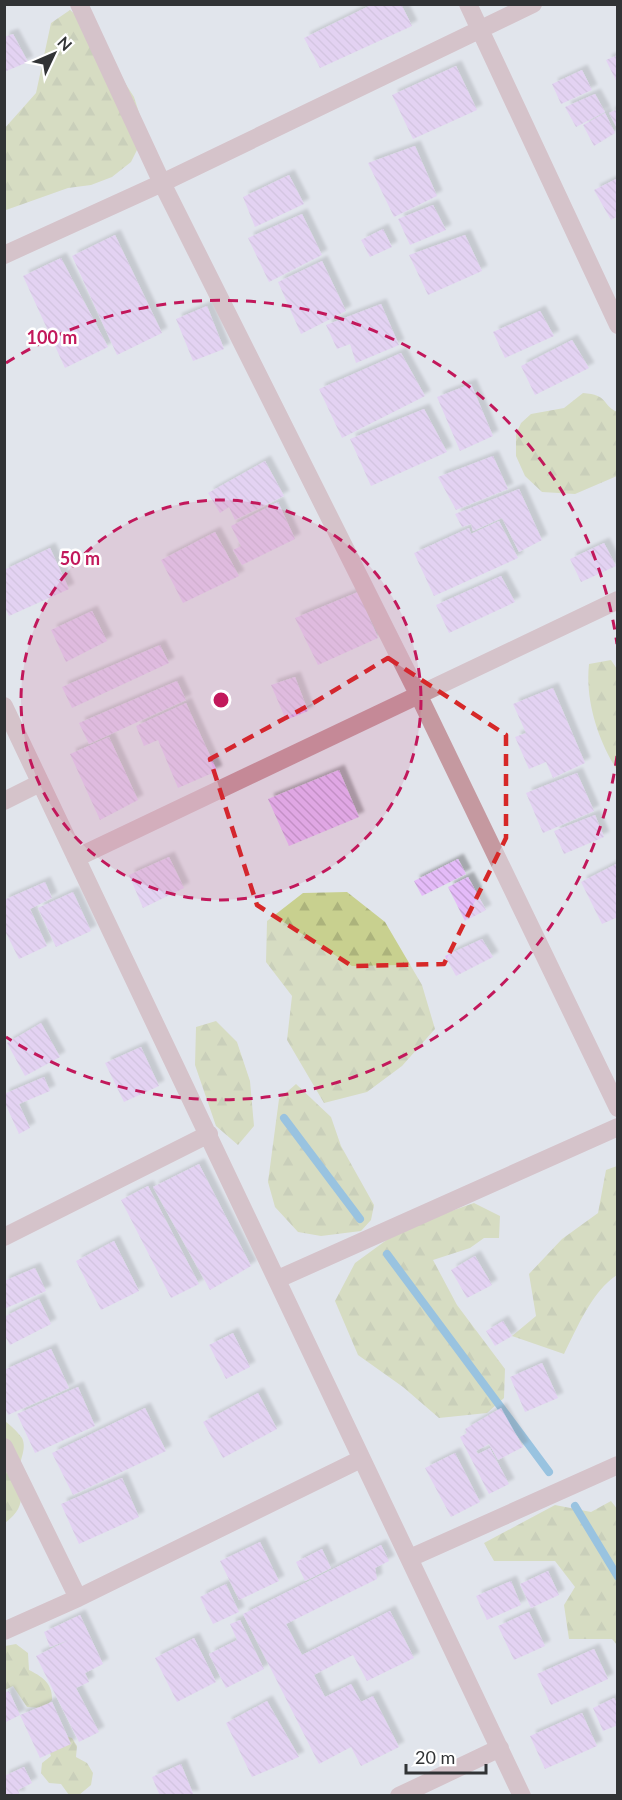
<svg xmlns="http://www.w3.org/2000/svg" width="622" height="1800" font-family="Lato,sans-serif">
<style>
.forest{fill:url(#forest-firs)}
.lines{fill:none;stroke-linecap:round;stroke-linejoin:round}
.stream{stroke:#4299d1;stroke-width:8}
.building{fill:url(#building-back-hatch);filter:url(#shadow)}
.minor{stroke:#c599a0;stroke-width:18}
.marked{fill:none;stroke:#d62828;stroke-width:4.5;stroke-dasharray:12 8;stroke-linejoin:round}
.ring{fill:none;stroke:#c2185b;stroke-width:3;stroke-dasharray:10 8}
.centre{fill:#c2185b;stroke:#fff;stroke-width:3}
.ring-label{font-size:18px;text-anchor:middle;font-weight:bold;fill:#c2185b;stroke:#fff;stroke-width:5;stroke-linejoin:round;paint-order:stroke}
</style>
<defs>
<pattern id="forest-firs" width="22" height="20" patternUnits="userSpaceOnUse" patternTransform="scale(1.5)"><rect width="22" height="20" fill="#c8d08f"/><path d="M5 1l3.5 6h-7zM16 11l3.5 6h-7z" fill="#acb37c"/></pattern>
<pattern id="building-back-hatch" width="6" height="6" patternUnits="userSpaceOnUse" patternTransform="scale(1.5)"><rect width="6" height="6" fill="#e4bbf8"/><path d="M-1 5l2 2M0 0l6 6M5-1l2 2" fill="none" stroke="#c4a1d5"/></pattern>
<filter id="shadow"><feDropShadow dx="5.5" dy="-5.5" stdDeviation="1.5" flood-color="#0004"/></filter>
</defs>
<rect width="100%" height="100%" fill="#e1e5ec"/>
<!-- forest -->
<path class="forest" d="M70 10 87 24 134 97 141 119V142L131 162 112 177 91 185 68 188 6 210 4 129 36 93 51 23Z
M583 393C609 395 601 404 617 412V476L575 494 542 492 525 476 516 456V434L521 423 531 414 564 408Z
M611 660 617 669V770C598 740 585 700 589 664Z
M347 892 385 922 422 985 435 1029 402 1066 367 1092 324 1103 287 1040 292 996 266 962 267 921 303 893Z
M216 1021 237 1042 250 1081 254 1126 238 1145 216 1126 195 1065 196 1027Z
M296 1084 331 1117 341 1146 374 1205 371 1220 361 1231 321 1236 298 1232 275 1207 268 1182 279 1099Z
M617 1166V1275C592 1291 577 1328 564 1354L512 1336 536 1316 529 1274 562 1239 598 1213 606 1170Z
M474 1203 500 1216 499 1238H484L470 1248 433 1260 457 1305 505 1369 504 1398 487 1413 439 1418 403 1387 358 1355 335 1301 355 1263 403 1228Z
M5 1421C10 1425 18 1432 22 1438 27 1448 20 1458 20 1467 18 1492 30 1504 5 1523Z
M611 1501 618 1510 617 1645 612 1639H569L564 1605 575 1587 555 1561H494L484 1543 555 1505 591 1512Z
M16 1644 28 1653 29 1670C41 1676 53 1683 52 1700L44 1708 27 1707 13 1686 5 1690V1646Z
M65 1736 72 1738 77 1746 76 1757 87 1763 93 1773 91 1785 79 1795H69L61 1784 49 1783 41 1773 42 1763 51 1756 49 1750Z"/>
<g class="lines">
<!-- stream -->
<path class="stream" d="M284 1118 360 1219
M387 1254 549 1472
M575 1506 618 1577"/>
</g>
<!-- building -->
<path class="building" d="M373 4H401L412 26 320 68 304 38Z
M13 34 28 62 4 72V37Z
M618 55V85L606 60Z
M456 66 477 110 413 139 392 95Z
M582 70 592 90 561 104 552 84Z
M595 94 605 112 576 127 565 107Z
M618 109V130L609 113Z
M605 113 615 133 594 146 583 125Z
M415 146 437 196 394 217 368 163Z
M289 175 304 204 255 227 243 197Z
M618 178V216L611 220 594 190Z
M433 205 446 230 410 245 398 219Z
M302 214 322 255 269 282 248 238Z
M383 229 392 247 370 257 361 240Z
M115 235 162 333 117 355 72 256Z
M465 235 482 271 428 295 409 255Z
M61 258 108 347 65 368 23 276Z
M322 261 346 311 301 334 278 282Z
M381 304 399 345 356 363 350 344 337 349 326 325Z
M207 306 224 349 193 361 176 319Z
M540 311 554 336 505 358 493 332Z
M572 340 589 368 535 395 521 366Z
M401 353 425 396 342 438 319 389Z
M471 384 493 436 460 451 437 397Z
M424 409 447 452 371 486 350 439Z
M493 456 508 489 456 510 438 477Z
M265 461 284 496 235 520 229 507 220 513 208 493Z
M519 489 542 540 519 552 502 518 473 531 471 524 462 527 455 514Z
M278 502 295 539 242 565 233 550 241 546 231 526Z
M499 521 518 558 434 596 414 553 469 528 471 534Z
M215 532 239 576 183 603 161 560Z
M604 543 616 566 581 582 570 559Z
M50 548 69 589 9 616 4 606V570Z
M501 576 515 602 449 633 436 605Z
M358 592 378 638 318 665 295 618Z
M92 611 107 641 66 662 51 630Z
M160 645 169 663 72 708 62 687Z
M295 677 308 711 286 720 271 685Z
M177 681 186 700 89 744 79 723Z
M553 688 585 763 553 778 546 762 529 769 515 737 526 733 513 704Z
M186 703 217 771 178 788 158 740 144 746 136 726Z
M109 737 138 800 100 820 70 754Z
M339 770 359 817 289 846 268 799Z
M577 773 594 811 543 833 526 793Z
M595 815 604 837 564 854 554 831Z
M169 857 184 888 143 908 129 875Z
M458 859 466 874 422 896 414 881Z
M618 863V917L602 924 581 882Z
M468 877 486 910 465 921 448 887Z
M45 882 52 898 30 909 47 946 19 959 4 929V900Z
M73 892 91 931 56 947 38 908Z
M482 939 493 957 456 976 445 956Z
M41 1023 60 1057 25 1076 7 1043Z
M141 1047 159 1086 124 1102 105 1063Z
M44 1077 50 1091 19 1104 30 1128 19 1134 4 1101V1094Z
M199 1164 251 1266 210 1290 153 1187Z
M148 1186 199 1284 171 1298 121 1200Z
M114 1241 139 1291 101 1310 76 1261Z
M475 1256 492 1285 467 1298 451 1270Z
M35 1268 46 1291 4 1309V1281Z
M39 1299 51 1324 10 1345 4 1334V1317Z
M503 1321 512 1336 495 1346 486 1331Z
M233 1333 250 1367 226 1379 209 1345Z
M51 1349 69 1388 8 1415 4 1406V1370Z
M542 1363 558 1398 525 1412 510 1377Z
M78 1387 95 1426 35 1453 17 1414Z
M258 1393 277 1429 223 1458 203 1422Z
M145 1408 166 1451 73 1495 52 1453Z
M501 1408 523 1447 498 1460 489 1444 476 1451 478 1454 490 1448 509 1484 489 1494 460 1437 467 1433 465 1429Z
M455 1453 480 1502 451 1517 425 1468Z
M122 1478 139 1517 79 1544 61 1504Z
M260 1542 279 1581 239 1600 220 1561Z
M381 1545 389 1561 375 1568 377 1579 286 1624 302 1655 390 1611 414 1658 367 1681 353 1655 314 1675 325 1697 351 1684 361 1702 373 1696 399 1747 361 1766 351 1747 319 1764 243 1614Z
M322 1549 331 1568 305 1581 296 1562Z
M548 1571 559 1595 531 1608 520 1584Z
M511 1581 521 1605 487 1620 476 1596Z
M226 1584 239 1612 213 1624 200 1597Z
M529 1612 545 1646 514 1660 498 1626Z
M80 1615 103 1664 85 1673 89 1682 76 1688 99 1732 79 1742 36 1656 69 1640 50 1647 44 1632Z
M240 1620 264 1669 226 1688 209 1654 237 1640 230 1624Z
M194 1638 216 1682 177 1702 155 1658Z
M594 1649 608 1679 551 1705 537 1674Z
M9 1691 20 1715 4 1723V1693Z
M614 1698 618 1706V1725L603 1731 593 1708Z
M267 1701 299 1757 252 1777 226 1723Z
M52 1702 71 1744 40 1758 20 1715Z
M582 1713 597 1746 545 1769 530 1736Z
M181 1764 194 1796H160L152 1777Z
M24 1767 32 1783 18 1790 20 1796H4V1776Z"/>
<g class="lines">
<!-- minor -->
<path class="minor" d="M79 4 162 183 419 696 618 1108
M468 4 618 325
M4 255 162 183 533 4
M4 706 522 1796
M4 801 40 783
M76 858 618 600
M4 1237 209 1134
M278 1279 618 1127
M4 1447 78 1598
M410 1558 618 1465
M4 1631 78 1598 361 1459
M399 1796 500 1748"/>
</g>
<!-- marked area -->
<path d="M0 0H622V1800H0ZM388 658 506 735V838L444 964 352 966 257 905 210 759 315 702Z" fill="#e1e5ec" fill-opacity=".55" fill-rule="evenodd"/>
<path class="marked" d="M388 658 506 735V838L444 964 352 966 257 905 210 759 315 702Z"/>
<!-- distance rings -->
<circle cx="221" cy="700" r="200" fill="#c2185b" fill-opacity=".12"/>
<g class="ring">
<circle cx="221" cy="700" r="200"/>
<path d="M617 756A400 400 0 0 1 6 1037M6 363A400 400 0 0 1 617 644"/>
</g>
<circle cx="221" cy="700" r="9" class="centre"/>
<g class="ring-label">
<text x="52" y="344">100 m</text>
<text x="80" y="565">50 m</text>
</g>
<!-- border -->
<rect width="622" height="1800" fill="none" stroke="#313335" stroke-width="12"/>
<!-- north arrow -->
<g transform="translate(54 54) rotate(46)" stroke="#ffffff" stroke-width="4.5" paint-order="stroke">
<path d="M0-4.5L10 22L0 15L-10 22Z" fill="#313335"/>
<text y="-9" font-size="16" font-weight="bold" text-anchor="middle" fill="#313335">N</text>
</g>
<!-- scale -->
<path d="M406 1764v9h80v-9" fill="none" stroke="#313335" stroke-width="3"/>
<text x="415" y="1764" font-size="18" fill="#313335" stroke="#ffffff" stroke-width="4.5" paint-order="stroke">20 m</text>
</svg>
